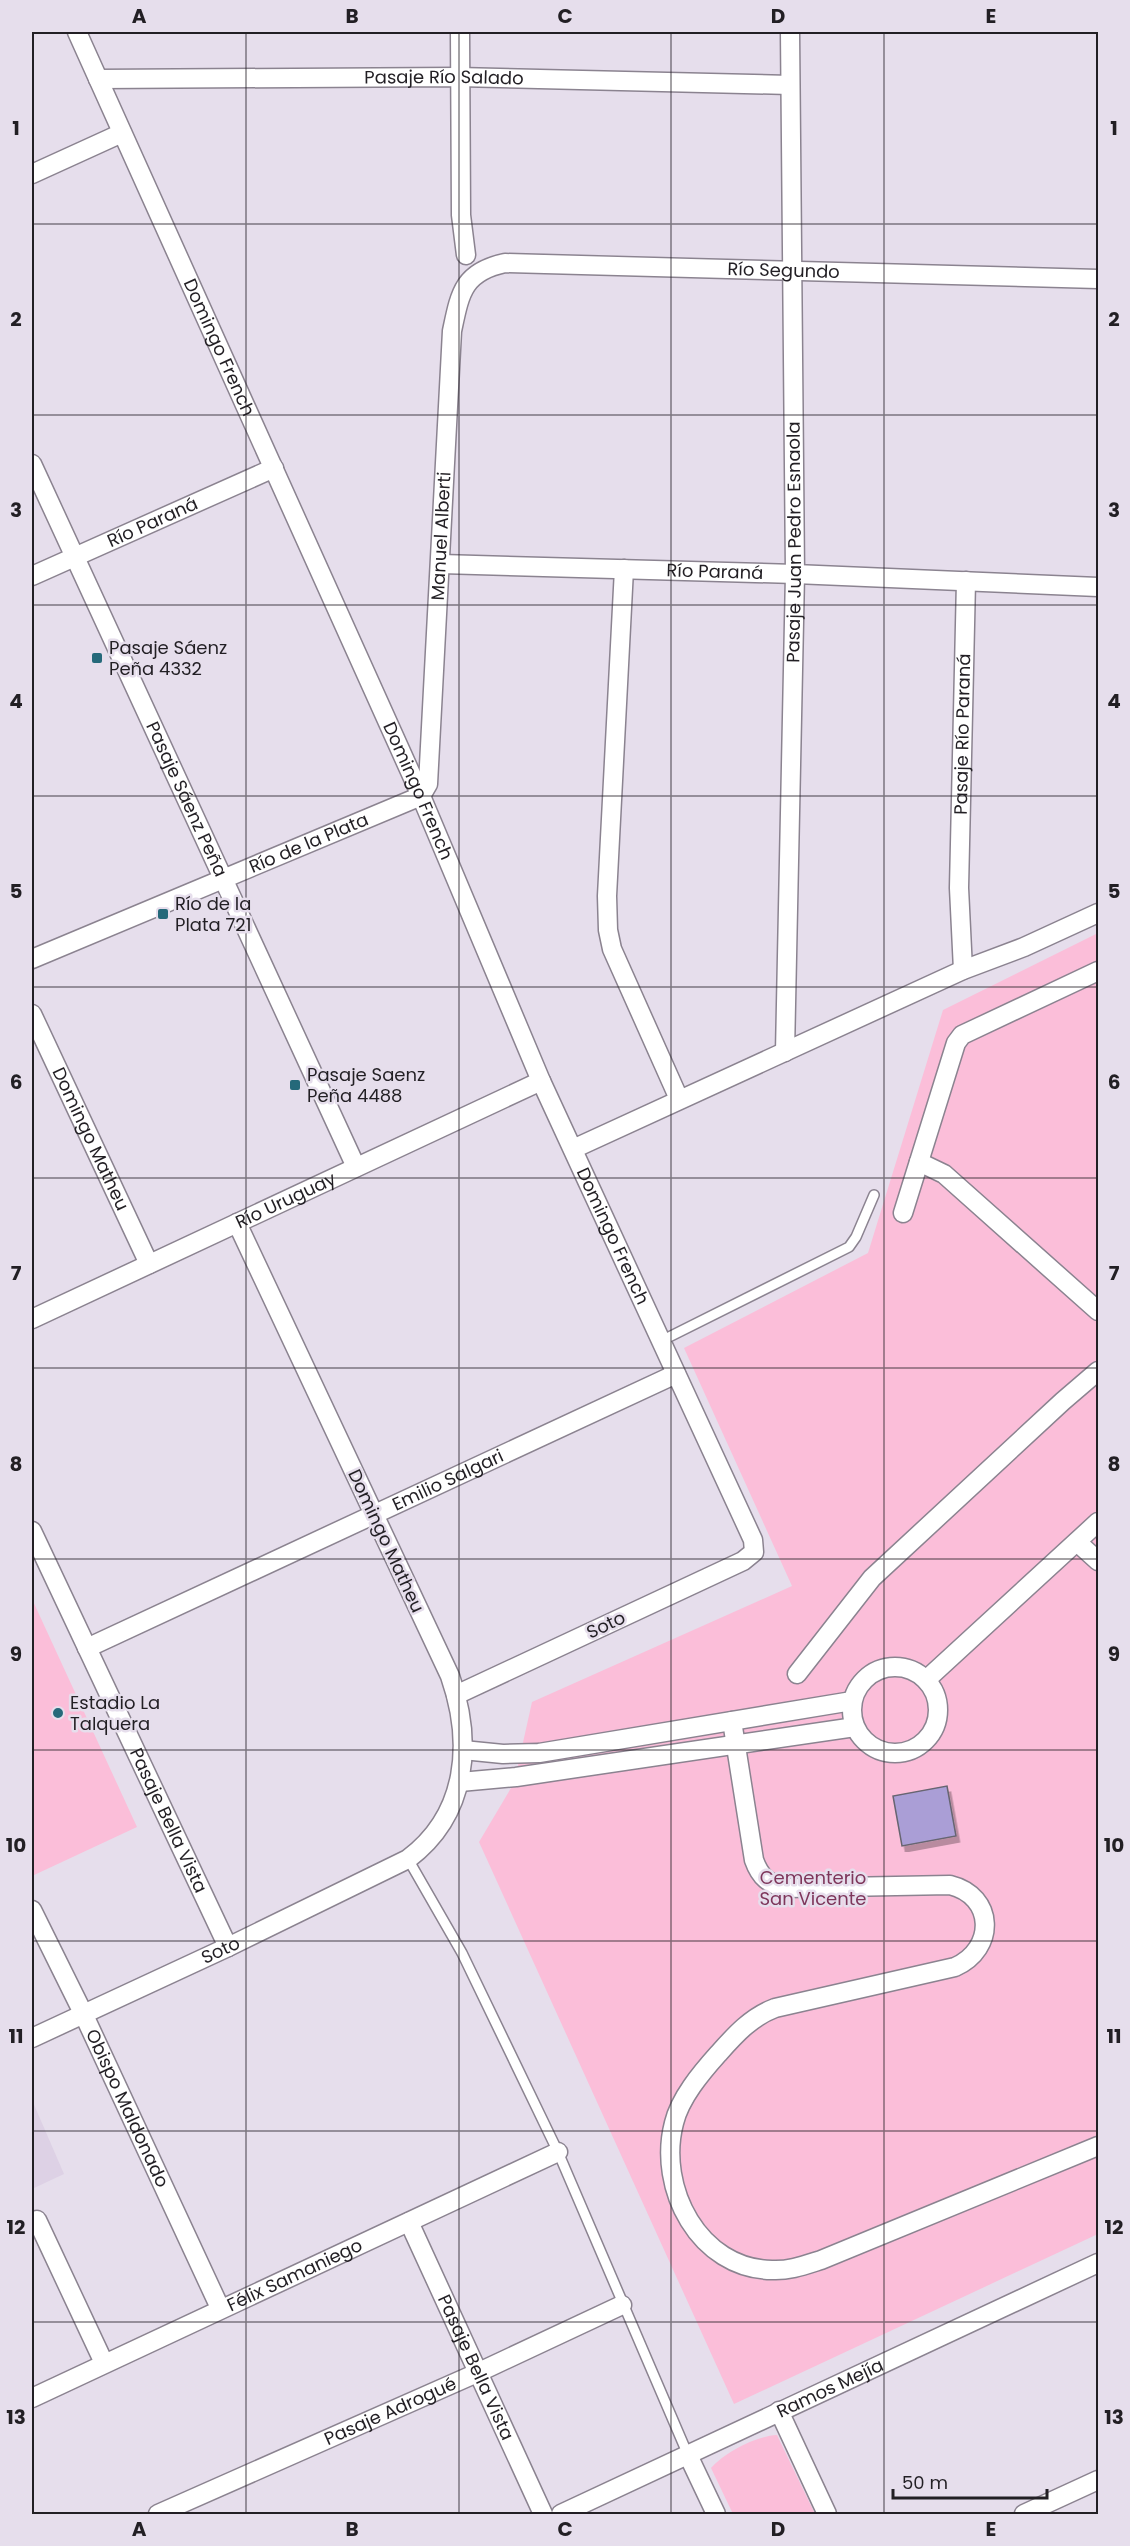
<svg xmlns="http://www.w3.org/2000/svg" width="1130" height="2546" font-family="Poppins,sans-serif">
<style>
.built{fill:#ddd1e5}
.green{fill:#fbbed9}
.building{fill:#aa9ed6;stroke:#676571;stroke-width:1.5;filter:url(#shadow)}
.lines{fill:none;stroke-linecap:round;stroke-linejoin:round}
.lane-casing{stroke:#8b8390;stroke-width:12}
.street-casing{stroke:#8b8390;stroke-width:21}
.lane{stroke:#fff;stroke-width:9}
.street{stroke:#fff;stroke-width:18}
.grid{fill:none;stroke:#221f24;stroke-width:1.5;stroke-opacity:0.55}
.poi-dot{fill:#25697a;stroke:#e6deec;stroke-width:2}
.labels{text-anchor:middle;stroke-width:5;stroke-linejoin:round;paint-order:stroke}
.street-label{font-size:18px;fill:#221f24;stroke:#e6deec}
.poi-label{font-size:18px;fill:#221f24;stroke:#e6deec;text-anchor:start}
.park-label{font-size:18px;fill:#7e365b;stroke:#e6deec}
.neatline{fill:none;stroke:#221f24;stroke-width:2}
.grid-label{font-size:20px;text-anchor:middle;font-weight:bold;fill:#221f24}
</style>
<defs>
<filter id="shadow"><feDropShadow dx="3.5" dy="6" stdDeviation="0" flood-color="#0004"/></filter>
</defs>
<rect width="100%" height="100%" fill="#e6deec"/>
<!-- built -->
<path class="built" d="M32 2100 64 2174 32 2189Z"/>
<!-- green -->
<path class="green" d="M1098 933V2234L734 2404 479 1842 514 1783 532 1702 792 1586 684 1348 868 1253 943 1010Z
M32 1599 137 1827 32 1876Z
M777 2435 815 2514H733L711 2468C725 2452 756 2436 777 2435Z"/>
<!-- building -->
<path class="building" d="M947 1786 956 1836 902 1846 893 1796Z"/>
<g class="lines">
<!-- lane casing -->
<g class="lane-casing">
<path id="lane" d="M661 1341 849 1247 856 1237 874 1195
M408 1859 462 1953 558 2152 688 2455"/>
</g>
<!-- street casing -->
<g class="street-casing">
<g id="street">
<path id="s1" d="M77 32 421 796 541 1081 753 1540 754 1552 743 1561 456 1695"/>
<path d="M460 32 461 215 466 255"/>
<path id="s2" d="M98 79 458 77 790 85"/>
<path d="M32 174 122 133"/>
<path id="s3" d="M32 464 356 1167"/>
<path id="s4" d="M441 564 795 574 1098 587"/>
<path d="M624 569 607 896 608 930 612 949 679 1099"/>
<path id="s5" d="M32 576 274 468"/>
<path id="s6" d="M32 959 421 796 428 784 452 331C460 293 463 272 505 263L1098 279"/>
<path id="s7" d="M963 970 959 888 966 581"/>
<path id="s8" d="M32 1014 149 1264"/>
<path id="s9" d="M785 1052 795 574 790 32"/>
<path d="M573 1149 963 970 1024 947 1098 913"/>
<path d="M919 1162 944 1174 1098 1311"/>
<path d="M903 1213 956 1043 962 1035 1098 971"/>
<path id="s10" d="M32 1319 541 1081"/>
<path id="s11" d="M32 1531 228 1947"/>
<path d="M1077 1542 1098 1561"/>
<path id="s12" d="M87 1648 676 1374"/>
<circle cx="895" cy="1710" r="43"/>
<path d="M797 1674 872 1578 1063 1401 1098 1371"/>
<path d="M926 1680 1098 1522"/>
<path d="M732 1721 754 1860C760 1877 769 1885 787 1888L950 1885C995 1896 996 1949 955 1967L775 2008C751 2017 735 2035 718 2054 701 2073 680 2098 674 2123 657 2188 699 2269 772 2270 789 2271 805 2265 821 2260L1098 2146"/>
<path d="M463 1750 503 1754 539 1753 852 1701"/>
<path d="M460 1782 516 1777 855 1727"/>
<path id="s13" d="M32 1910 83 2013 220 2308"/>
<path id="s14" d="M32 2038 228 1947 408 1859C468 1814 473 1742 450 1676L237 1223"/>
<path d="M37 2220 104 2363"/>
<path id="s15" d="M409 2222 543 2514"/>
<path id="s16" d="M32 2398 558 2152"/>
<path d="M779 2411 827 2514"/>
<path d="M688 2455 716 2514"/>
<path id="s17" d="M158 2514 477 2373 622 2305"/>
<path id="s18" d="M561 2514 1098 2263"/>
<path d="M1024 2514 1098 2480"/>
</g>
</g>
<!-- lane -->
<use href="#lane" class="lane"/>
<!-- street -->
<use href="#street" class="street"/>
</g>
<!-- grid -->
<path class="grid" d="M246 32V2514M459 32V2514M671 32V2514M884 32V2514M32 224H1098M32 415H1098M32 605H1098M32 796H1098M32 987H1098M32 1178H1098M32 1368H1098M32 1559H1098M32 1750H1098M32 1941H1098M32 2131H1098M32 2322H1098"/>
<!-- markers -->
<g class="poi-dot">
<rect x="91" y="652" width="12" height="12" rx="3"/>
<rect x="157" y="908" width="12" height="12" rx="3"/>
<rect x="289" y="1079" width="12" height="12" rx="3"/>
<circle cx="58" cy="1713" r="6"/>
</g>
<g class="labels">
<!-- street labels -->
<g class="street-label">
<text dy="6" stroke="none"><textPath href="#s2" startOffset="346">Pasaje Río Salado</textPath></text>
<text dy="6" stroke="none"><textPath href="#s6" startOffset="1262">Río Segundo</textPath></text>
<text dy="6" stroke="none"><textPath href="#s1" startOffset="346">Domingo French</textPath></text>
<text dy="6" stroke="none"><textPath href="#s5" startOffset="132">Río Paraná</textPath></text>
<text dy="6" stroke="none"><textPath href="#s6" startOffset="684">Manuel Alberti</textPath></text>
<text dy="6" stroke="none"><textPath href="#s9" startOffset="510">Pasaje Juan Pedro Esnaola</textPath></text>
<text dy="6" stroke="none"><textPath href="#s4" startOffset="274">Río Paraná</textPath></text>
<text dy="6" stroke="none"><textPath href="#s7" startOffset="236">Pasaje Río Paraná</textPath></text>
<text dy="6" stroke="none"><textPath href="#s1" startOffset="832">Domingo French</textPath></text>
<text dy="6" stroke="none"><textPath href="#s3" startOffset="369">Pasaje Sáenz Peña</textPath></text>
<text dy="6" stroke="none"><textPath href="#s6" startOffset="300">Río de la Plata</textPath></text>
<text dy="6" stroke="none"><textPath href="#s8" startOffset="138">Domingo Matheu</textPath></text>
<text dy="6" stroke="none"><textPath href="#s10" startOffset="280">Río Uruguay</textPath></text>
<text dy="6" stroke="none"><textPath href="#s1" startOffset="1318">Domingo French</textPath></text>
<text dy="6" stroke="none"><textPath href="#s12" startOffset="398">Emilio Salgari</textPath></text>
<text transform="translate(386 1541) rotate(65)" y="6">Domingo Matheu</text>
<text transform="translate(606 1625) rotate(-25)" y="6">Soto</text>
<text dy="6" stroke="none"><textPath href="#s11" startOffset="320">Pasaje Bella Vista</textPath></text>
<text dy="6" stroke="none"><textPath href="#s14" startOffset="208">Soto</textPath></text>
<text dy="6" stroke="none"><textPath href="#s13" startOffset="220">Obispo Maldonado</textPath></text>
<text dy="6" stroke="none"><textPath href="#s16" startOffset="290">Félix Samaniego</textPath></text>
<text dy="6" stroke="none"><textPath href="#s15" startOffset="160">Pasaje Bella Vista</textPath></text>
<text dy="6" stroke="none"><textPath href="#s18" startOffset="297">Ramos Mejía</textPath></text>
<text dy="6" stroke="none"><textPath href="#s17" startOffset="254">Pasaje Adrogué</textPath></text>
</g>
<!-- poi labels -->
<g class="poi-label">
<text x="109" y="654">Pasaje Sáenz<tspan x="109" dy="21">Peña 4332</tspan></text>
<text x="175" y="910">Río de la<tspan x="175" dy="21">Plata 721</tspan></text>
<text x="307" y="1081">Pasaje Saenz<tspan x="307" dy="21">Peña 4488</tspan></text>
<text x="70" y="1709">Estadio La<tspan x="70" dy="21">Talquera</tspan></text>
</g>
<!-- park labels -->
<g class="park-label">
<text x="813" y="1884">Cementerio<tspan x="813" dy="21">San Vicente</tspan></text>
</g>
</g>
<!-- border -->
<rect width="1130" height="2546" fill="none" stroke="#e6deec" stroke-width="66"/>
<!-- scale -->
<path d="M893 2489v9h154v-9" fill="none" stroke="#221f24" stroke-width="3"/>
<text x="902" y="2489" font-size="18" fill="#221f24" stroke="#e6deec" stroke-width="4.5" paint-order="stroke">50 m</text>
<rect x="33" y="33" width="1064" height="2480" class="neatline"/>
<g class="grid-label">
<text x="139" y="23">A</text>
<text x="352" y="23">B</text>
<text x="565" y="23">C</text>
<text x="778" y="23">D</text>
<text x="991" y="23">E</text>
<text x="16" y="135">1</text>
<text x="1114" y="135">1</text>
<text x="16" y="326">2</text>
<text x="1114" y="326">2</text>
<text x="16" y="517">3</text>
<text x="1114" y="517">3</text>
<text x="16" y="708">4</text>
<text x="1114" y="708">4</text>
<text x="16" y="898">5</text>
<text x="1114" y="898">5</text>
<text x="16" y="1089">6</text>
<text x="1114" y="1089">6</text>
<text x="16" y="1280">7</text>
<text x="1114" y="1280">7</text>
<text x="16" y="1471">8</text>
<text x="1114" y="1471">8</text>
<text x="16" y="1661">9</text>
<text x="1114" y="1661">9</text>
<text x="16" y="1852">10</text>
<text x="1114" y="1852">10</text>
<text x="16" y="2043">11</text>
<text x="1114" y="2043">11</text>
<text x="16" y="2234">12</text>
<text x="1114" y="2234">12</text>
<text x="16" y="2424">13</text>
<text x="1114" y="2424">13</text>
<text x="139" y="2536">A</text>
<text x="352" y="2536">B</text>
<text x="565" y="2536">C</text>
<text x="778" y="2536">D</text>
<text x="991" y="2536">E</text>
</g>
</svg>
